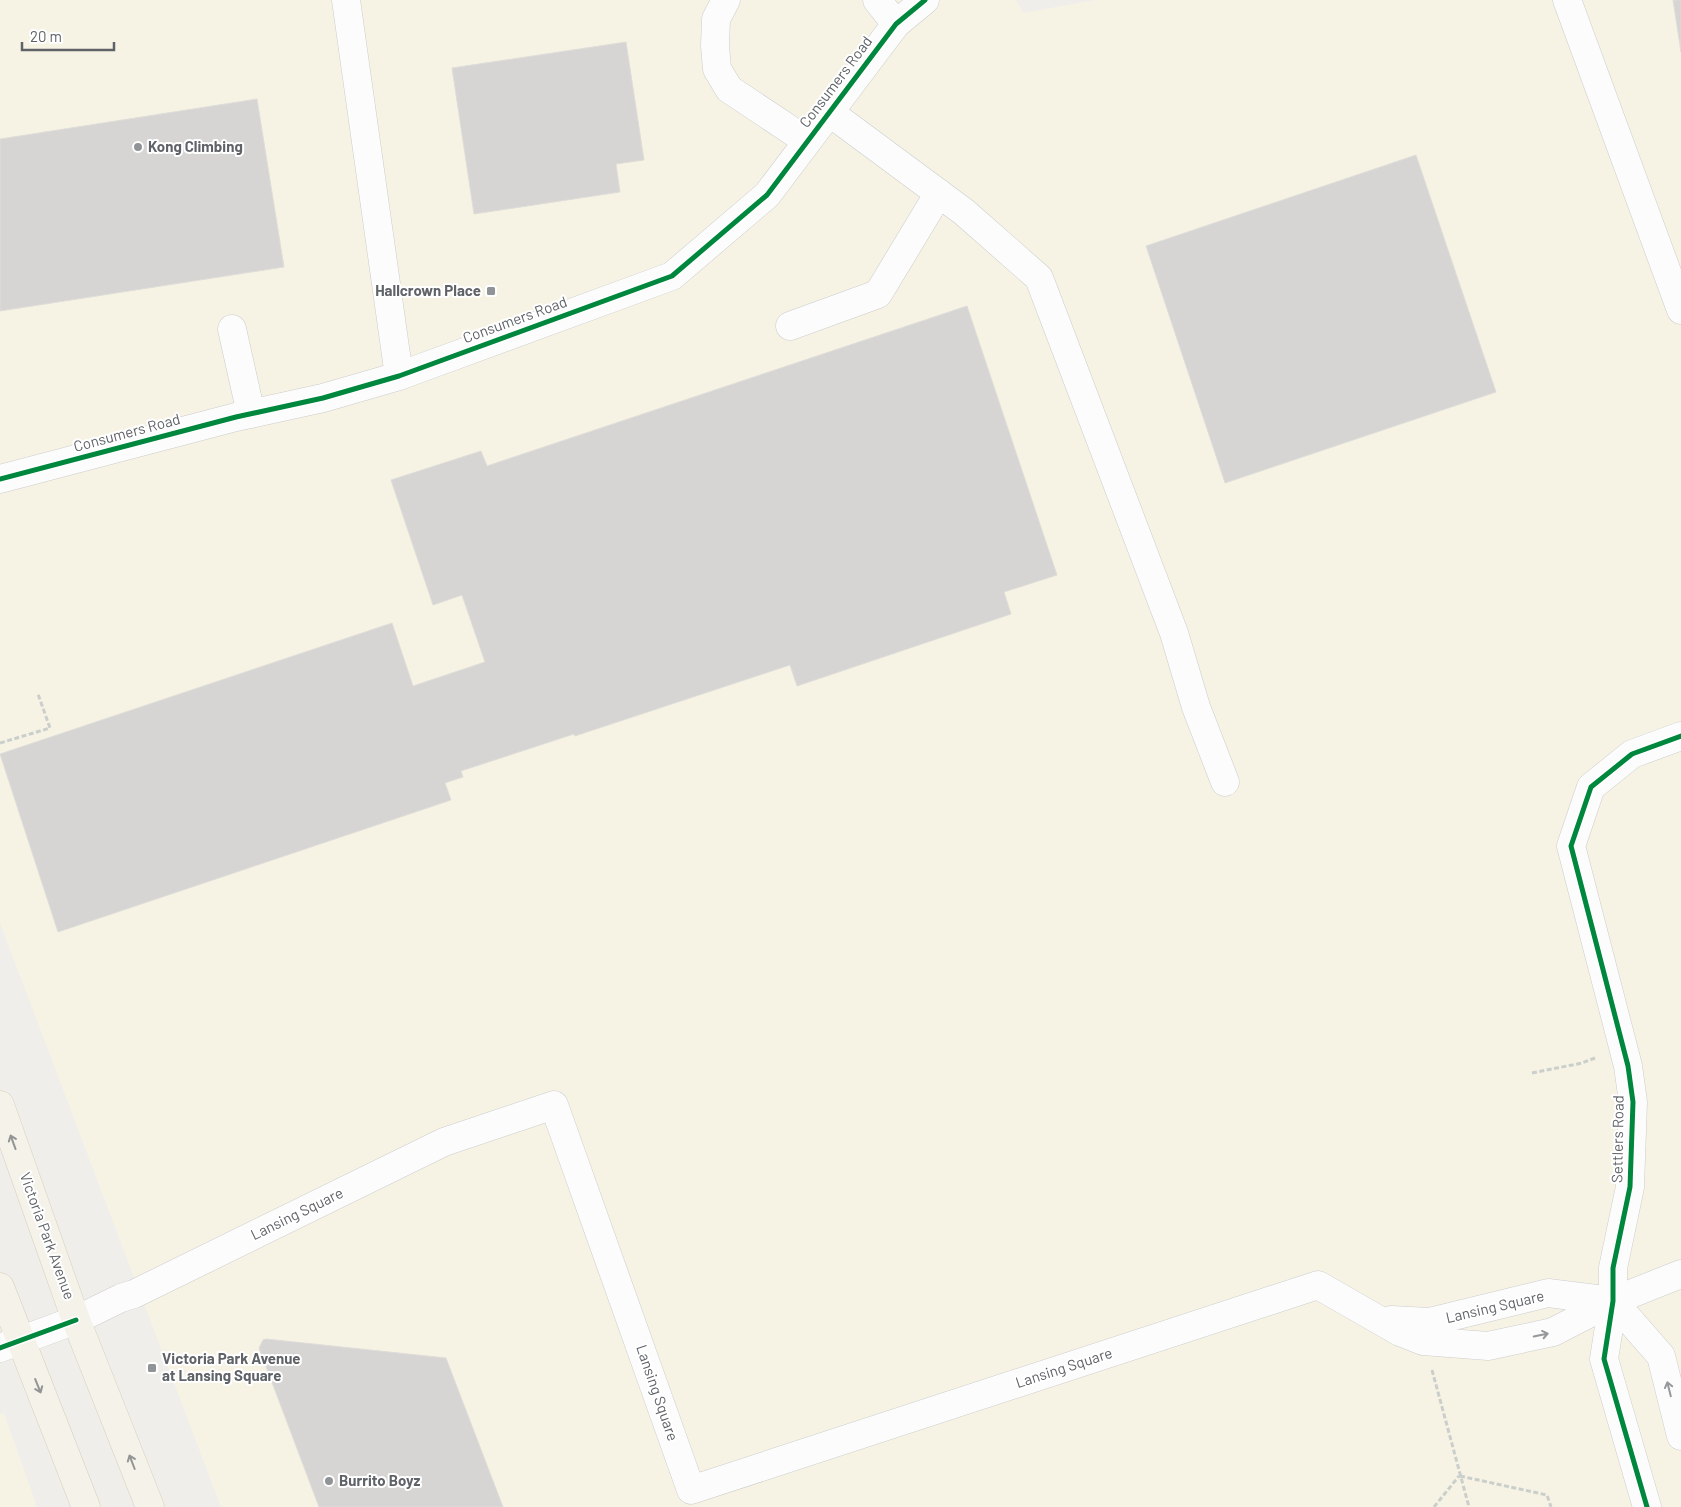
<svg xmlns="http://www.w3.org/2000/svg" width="1681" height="1507" font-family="Barlow,sans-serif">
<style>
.commercial{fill:#f7f3e4}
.building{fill:#d6d5d3;stroke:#deddd9}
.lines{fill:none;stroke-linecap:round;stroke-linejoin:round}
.minor-casing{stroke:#cbcccc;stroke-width:29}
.major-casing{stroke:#d7ceb8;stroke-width:29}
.path{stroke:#cacfcc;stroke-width:3;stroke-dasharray:5 2.5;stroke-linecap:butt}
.minor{stroke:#fdfcfc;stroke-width:28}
.major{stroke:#f4f2e9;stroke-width:28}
.cycleway-casing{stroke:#fff;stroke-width:8}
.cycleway{stroke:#00873e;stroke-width:5}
.oneway{stroke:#939595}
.oneway2{stroke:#96999c}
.poi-dot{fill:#919496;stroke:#fff;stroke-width:2}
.labels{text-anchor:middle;stroke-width:4;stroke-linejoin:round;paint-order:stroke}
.street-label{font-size:15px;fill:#5f6368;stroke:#fff}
.poi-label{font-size:15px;font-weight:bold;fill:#5f6368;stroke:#fff;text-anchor:start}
</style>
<rect width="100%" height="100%" fill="#efeeea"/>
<!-- commercial -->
<path class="commercial" d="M0 0H1016L1023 13 1096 0H1681V1507H221L0 923Z
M4 1413 37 1507H0V1414Z"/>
<!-- building -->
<path class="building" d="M1673 0H1681V52Z
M626 42 644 160 616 164 620 192 474 214 452 68Z
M257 99 284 267 0 311V139Z
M1416 155 1496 392 1225 483 1146 246Z
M967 306 1057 575 1004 592 1011 614 797 686 790 665 575 736 574 734 461 771 463 777 445 783 451 800 58 932 0 754 392 623 413 686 485 662 462 595 433 605 391 480 481 451 487 466Z
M266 1339 446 1358 503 1507H319L259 1348 263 1340Z"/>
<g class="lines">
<!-- minor casing -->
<g class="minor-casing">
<path id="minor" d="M346 0 399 376
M726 0 716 19 715 46 717 69 729 89 807 141
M877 0 896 24
M1567 0 1681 310
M829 112 964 212 1039 278 1174 633 1196 707 1225 782
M790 326 878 294 939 193
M232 329 251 414
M0 479 236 417 323 398 399 376 672 276 767 195 896 24 925 0
M1613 1301 1661 1356 1681 1436
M1391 1320 1429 1322 1548 1293 1613 1301
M0 1348 76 1320 121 1298 134 1294 444 1142 554 1105 691 1490 1318 1285 1400 1332 1423 1341 1488 1346 1553 1332 1613 1301 1681 1274
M1647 1507 1604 1359 1613 1301V1268L1630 1187 1633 1102 1628 1066 1571 846 1591 787 1632 754 1681 736"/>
</g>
<!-- major casing -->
<g class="major-casing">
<path id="major" d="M0 1105 76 1320 150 1507
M0 1287 86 1507"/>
</g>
<!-- path -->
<path class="path" d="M0 743 50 728 38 694
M1532 1073 1582 1063 1595 1058
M1432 1370 1469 1507
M1460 1476 1547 1495 1551 1507
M1434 1507 1459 1476"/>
<!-- minor -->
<use href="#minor" class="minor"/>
<!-- major -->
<use href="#major" class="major"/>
<!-- cycleway casing -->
<g class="cycleway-casing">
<path id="cycleway" d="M0 479 236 417 323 398 399 376 672 276 767 195 896 24 925 0
M0 1348 76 1320
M1647 1507 1604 1359 1613 1301V1268L1630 1187 1633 1102 1628 1066 1571 846 1591 787 1632 754 1681 736"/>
</g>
<!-- cycleway -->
<use href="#cycleway" class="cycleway"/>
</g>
<!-- one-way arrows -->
<defs><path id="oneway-shaft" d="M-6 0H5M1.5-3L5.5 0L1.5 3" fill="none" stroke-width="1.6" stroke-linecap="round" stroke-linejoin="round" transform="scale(1.25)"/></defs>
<g class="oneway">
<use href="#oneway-shaft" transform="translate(13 1142) rotate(-110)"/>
<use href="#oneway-shaft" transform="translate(38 1386) rotate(68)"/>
<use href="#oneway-shaft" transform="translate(132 1462) rotate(-111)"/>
</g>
<g class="oneway2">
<use href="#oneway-shaft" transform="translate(1541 1335) rotate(-12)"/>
<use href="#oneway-shaft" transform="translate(1669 1389) rotate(-104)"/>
</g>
<!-- markers -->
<g class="poi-dot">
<circle cx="138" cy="147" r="5"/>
<rect x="486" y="286" width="10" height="10" rx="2.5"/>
<rect x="147" y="1363" width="10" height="10" rx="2.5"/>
<circle cx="329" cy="1481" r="5"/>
</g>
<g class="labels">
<!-- street labels -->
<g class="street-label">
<text transform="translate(836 82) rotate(-53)" y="5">Consumers Road</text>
<text transform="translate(515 320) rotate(-20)" y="5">Consumers Road</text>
<text transform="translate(127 433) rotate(-15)" y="5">Consumers Road</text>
<text transform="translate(1618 1139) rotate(-89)" y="5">Settlers Road</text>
<text transform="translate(297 1214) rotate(-26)" y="5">Lansing Square</text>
<text transform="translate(47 1236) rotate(70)" y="5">Victoria Park Avenue</text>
<text transform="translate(1495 1307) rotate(-13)" y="5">Lansing Square</text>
<text transform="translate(1064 1368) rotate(-18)" y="5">Lansing Square</text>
<text transform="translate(657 1393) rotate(71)" y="5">Lansing Square</text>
</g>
<!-- poi labels -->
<g class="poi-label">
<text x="148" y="152">Kong Climbing</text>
<text x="481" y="296" text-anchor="end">Hallcrown Place</text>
<text x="162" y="1364">Victoria Park Avenue<tspan x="162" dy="17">at Lansing Square</tspan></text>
<text x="339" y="1486">Burrito Boyz</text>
</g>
</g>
<!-- scale -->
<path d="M22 42v8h92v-8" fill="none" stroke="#5f6368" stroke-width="2.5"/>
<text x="30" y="42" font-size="15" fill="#5f6368" stroke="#ffffff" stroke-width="4" paint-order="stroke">20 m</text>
</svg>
